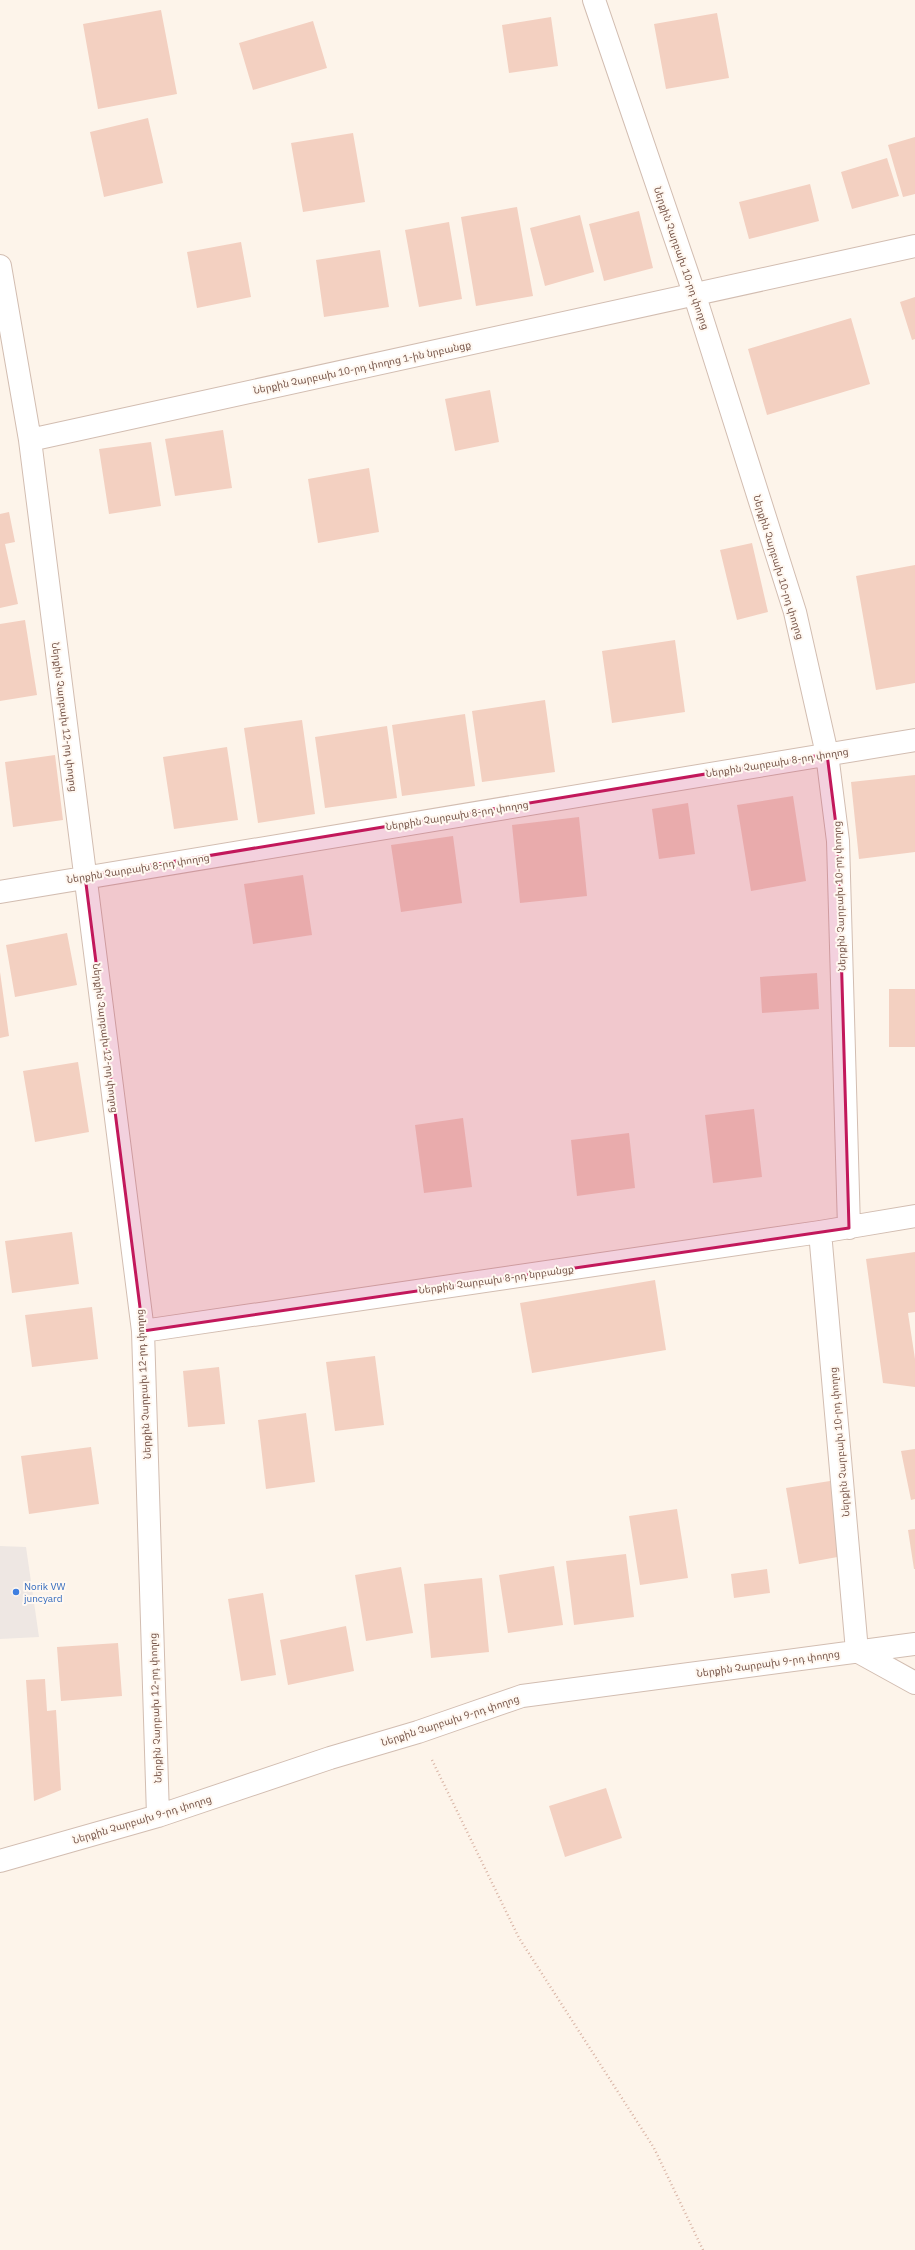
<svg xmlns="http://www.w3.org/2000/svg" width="915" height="2250" font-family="'IBM Plex Sans','Noto Sans Armenian',sans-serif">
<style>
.industrial{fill:#eee7e3}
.building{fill:#f3d0c1}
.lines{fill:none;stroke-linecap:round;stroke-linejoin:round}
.minor-casing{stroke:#d2bdb1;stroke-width:24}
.path{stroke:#d8b3a4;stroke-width:2.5;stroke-dasharray:1 3;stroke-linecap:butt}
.minor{stroke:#fff;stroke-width:22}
.marked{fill:#c2185b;fill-opacity:0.2;stroke:#c2185b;stroke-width:3;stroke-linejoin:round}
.shop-dot{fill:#3f7fe0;stroke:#fff8f1;stroke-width:1.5}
.labels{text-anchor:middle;stroke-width:4;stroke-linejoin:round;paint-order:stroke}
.street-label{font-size:10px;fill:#79584c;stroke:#fff8f1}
.shop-label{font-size:10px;fill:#366cbe;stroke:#fff8f1;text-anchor:start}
</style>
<rect width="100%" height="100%" fill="#fdf4ea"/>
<!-- industrial -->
<path class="industrial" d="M0 1546 26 1547 39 1637 0 1639Z"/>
<!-- building -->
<path class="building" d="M161 10 177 94 98 109 83 24Z
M717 13 729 78 666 89 654 24Z
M551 17 558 66 509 73 502 25Z
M313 21 327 68 253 90 239 43Z
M148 118 163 183 104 197 90 132Z
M353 133 365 202 303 212 291 143Z
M915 137V194L903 197 888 145Z
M887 158 899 196 852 209 841 172Z
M810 184 819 221 749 239 739 202Z
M517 207 533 296 476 306 461 217Z
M639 211 653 268 604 281 589 224Z
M580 215 594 272 545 286 530 228Z
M449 222 462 299 419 307 405 230Z
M241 242 251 297 197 308 187 252Z
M380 250 389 307 324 317 316 260Z
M915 297V339L912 340 900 302Z
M851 318 870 384 767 415 748 349Z
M490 390 499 442 455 451 445 399Z
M223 430 232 488 175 496 165 439Z
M151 442 161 506 109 514 99 449Z
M369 468 379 532 318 543 308 479Z
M9 512 15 542 5 544 18 604 0 608V514Z
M752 543 768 612 737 620 720 550Z
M915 565V683L876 690 856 576Z
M25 620 37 695 0 701V624Z
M675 640 685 712 612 723 602 651Z
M545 700 555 772 482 782 472 711Z
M465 714 475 786 402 796 392 725Z
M302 720 315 814 258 823 244 728Z
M387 726 397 798 325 808 315 737Z
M227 747 238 820 174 829 163 757Z
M55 755 63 820 13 827 5 762Z
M915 775V852L859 859 851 782Z
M793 796 806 881 751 891 737 805Z
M688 803 695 854 659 859 652 809Z
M579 817 587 896 520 903 512 825Z
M453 836 462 903 401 912 391 845Z
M303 875 312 935 253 944 244 884Z
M67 933 77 985 15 997 6 945Z
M0 972 9 1036 0 1038Z
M817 973 819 1009 762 1013 760 977Z
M889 989H915V1047H889Z
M78 1062 89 1132 35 1142 23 1071Z
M754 1109 762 1177 713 1183 705 1115Z
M463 1118 472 1187 424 1193 415 1125Z
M629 1133 635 1188 577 1196 571 1140Z
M72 1232 79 1284 12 1293 5 1241Z
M915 1252V1312L908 1313 915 1359V1387L883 1383 866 1259Z
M655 1280 666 1350 532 1373 520 1303Z
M92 1307 98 1359 32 1367 25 1315Z
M375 1356 384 1425 335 1431 326 1362Z
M219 1367 225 1424 188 1427 183 1371Z
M306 1413 315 1482 266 1489 258 1420Z
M91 1447 99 1504 29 1514 21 1456Z
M915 1449V1499L911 1500 901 1451Z
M830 1481 843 1556 799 1564 786 1488Z
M677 1509 688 1578 640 1585 629 1516Z
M915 1529V1569H914L908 1530Z
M626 1554 634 1617 574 1625 566 1561Z
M554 1566 563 1625 508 1633 499 1575Z
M401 1567 413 1633 366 1641 355 1575Z
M767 1569 770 1593 734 1598 731 1574Z
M482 1578 489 1652 431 1658 424 1584Z
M263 1593 276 1675 241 1681 228 1599Z
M346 1626 354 1671 288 1685 280 1640Z
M118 1643 122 1696 61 1701 57 1647Z
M45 1679 47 1711 56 1710 61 1790 34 1801 26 1680Z
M606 1788 622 1838 565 1857 549 1806Z"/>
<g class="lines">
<!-- minor casing -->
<g class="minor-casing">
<path id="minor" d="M594 0 694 293 795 612 827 754 838 841 849 1228
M0 266 30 440 143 1331 158 1816
M30 440 915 246
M0 892 915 740
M820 1232 857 1651 915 1683
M143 1331 820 1232 915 1216
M0 1861 158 1816 330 1758 418 1732 522 1696 915 1644"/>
</g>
<!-- path -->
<path class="path" d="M432 1760 519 1938 654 2148 703 2250"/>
<!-- minor -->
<use href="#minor" class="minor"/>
</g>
<!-- marked area -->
<path class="marked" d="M827 754 838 841 849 1228 143 1331 85 876Z"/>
<!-- markers -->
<circle class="shop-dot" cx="16" cy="1592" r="4"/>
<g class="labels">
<!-- street labels -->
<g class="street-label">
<text transform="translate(682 258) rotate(71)" y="4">Ներքին Չարբախ 10-րդ փողոց</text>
<text transform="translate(362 367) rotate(-12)" y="4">Ներքին Չարբախ 10-րդ փողոց 1-ին նրբանցք</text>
<text transform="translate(779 567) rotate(73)" y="4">Ներքին Չարբախ 10-րդ փողոց</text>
<text transform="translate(65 717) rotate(83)" y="4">Ներքին Չարբախ 12-րդ փողոց</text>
<text transform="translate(777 762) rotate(-9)" y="4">Ներքին Չարբախ 8-րդ փողոց</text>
<text transform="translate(457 815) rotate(-9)" y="4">Ներքին Չարբախ 8-րդ փողոց</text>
<text transform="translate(138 868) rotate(-9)" y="4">Ներքին Չարբախ 8-րդ փողոց</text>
<text transform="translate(839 896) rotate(-92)" y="4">Ներքին Չարբախ 10-րդ փողոց</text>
<text transform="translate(106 1038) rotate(83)" y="4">Ներքին Չարբախ 12-րդ փողոց</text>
<text transform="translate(496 1279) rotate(-8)" y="4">Ներքին Չարբախ 8-րդ նրբանցք</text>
<text transform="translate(143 1384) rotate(-93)" y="4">Ներքին Չարբախ 12-րդ փողոց</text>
<text transform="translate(839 1442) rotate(-95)" y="4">Ներքին Չարբախ 10-րդ փողոց</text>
<text transform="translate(768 1663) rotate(-8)" y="4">Ներքին Չարբախ 9-րդ փողոց</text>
<text transform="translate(155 1708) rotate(-92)" y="4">Ներքին Չարբախ 12-րդ փողոց</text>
<text transform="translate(450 1720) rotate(-18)" y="4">Ներքին Չարբախ 9-րդ փողոց</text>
<text transform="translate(142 1819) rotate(-17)" y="4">Ներքին Չարբախ 9-րդ փողոց</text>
</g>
<!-- shop labels -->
<g class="shop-label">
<text x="24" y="1590">Norik VW<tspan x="24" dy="12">juncyard</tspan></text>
</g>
</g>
</svg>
